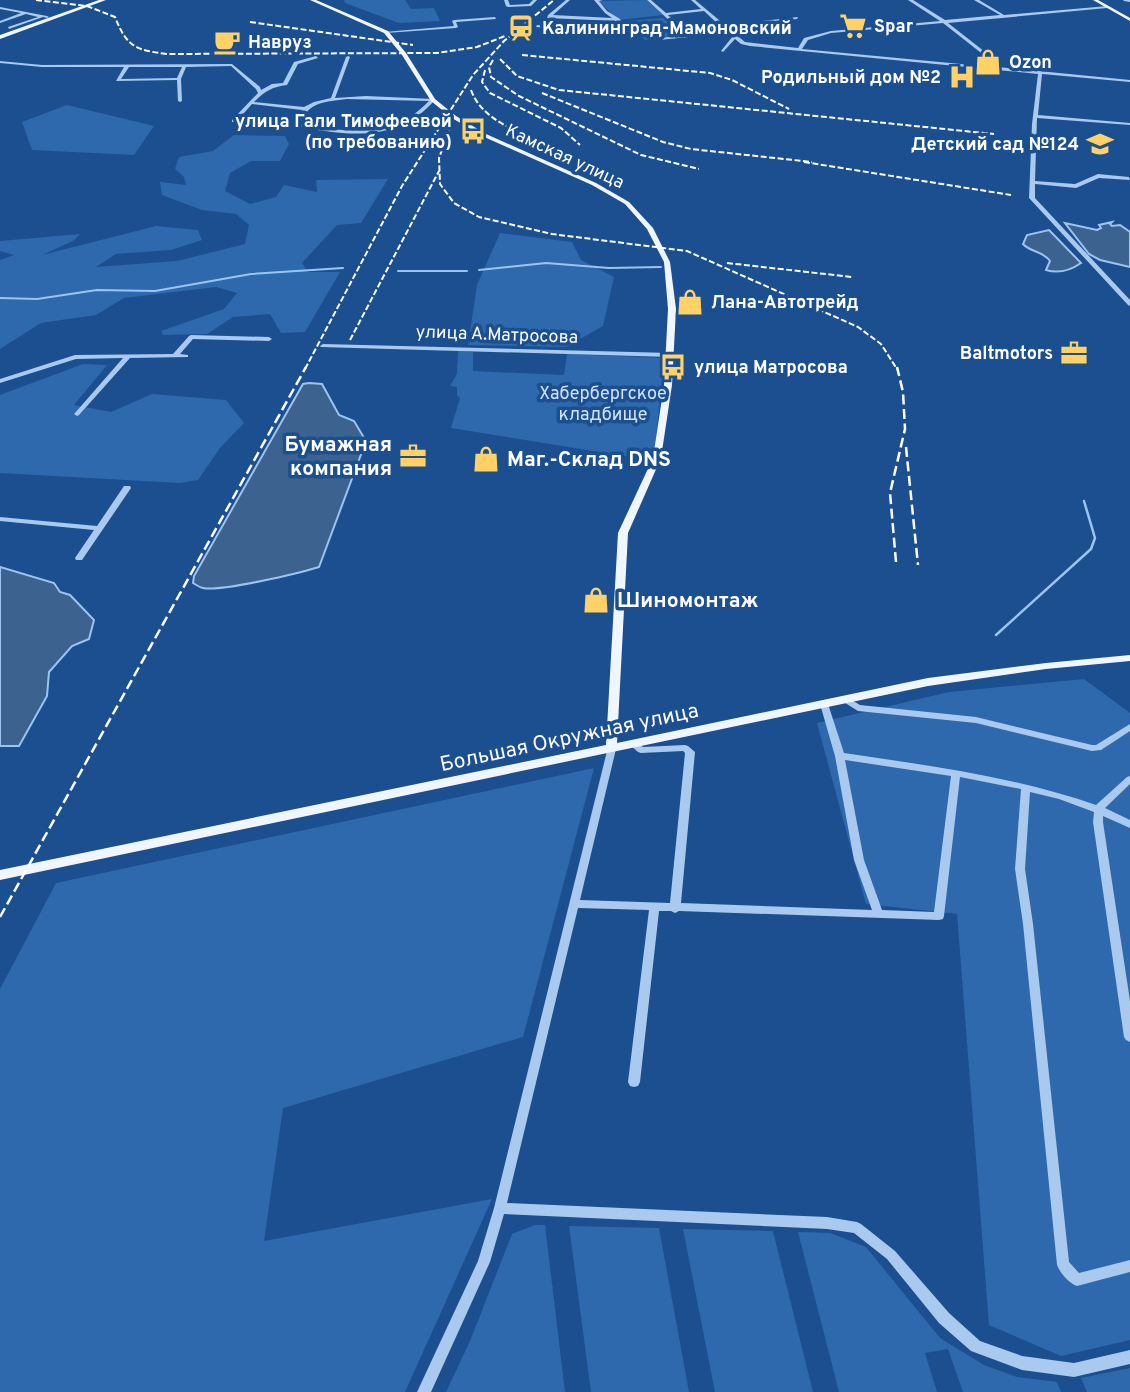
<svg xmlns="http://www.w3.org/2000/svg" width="1130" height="1392" font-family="Overpass,sans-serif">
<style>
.green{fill:#2e69ad}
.water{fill:#3c6290;stroke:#9cc4f0;stroke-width:2}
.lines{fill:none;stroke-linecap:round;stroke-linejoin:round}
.stream-far1{stroke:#9cc4f0;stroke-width:2}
.stream{stroke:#9cc4f0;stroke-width:2.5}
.minor{fill:#a9c9ee;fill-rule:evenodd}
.major{fill:#f0f6ff;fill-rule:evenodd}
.rail-far1{stroke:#fff;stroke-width:2;stroke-dasharray:6 2.5;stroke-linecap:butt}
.rail{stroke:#fff;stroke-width:2.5;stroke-dasharray:10 4.5;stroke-linecap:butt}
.labels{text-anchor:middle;stroke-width:7;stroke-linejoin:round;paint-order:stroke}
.far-poi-label{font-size:18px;font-weight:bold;fill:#fff;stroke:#1b4f8f;text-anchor:start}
.far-street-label{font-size:18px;fill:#fff;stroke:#1b4f8f}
.far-park-label{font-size:18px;fill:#cfe3fa;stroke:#1b4f8f}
.poi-label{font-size:21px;font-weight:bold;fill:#fff;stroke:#1b4f8f;text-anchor:start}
.street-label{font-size:21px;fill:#fff;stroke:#1b4f8f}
</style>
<rect width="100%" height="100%" fill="#1b4f8f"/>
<!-- green -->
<path class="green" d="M344 0H405L411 9 434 8 440 21 399 23 345 3Z
M646 0 663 15 618 20 599 1Z
M663 18 684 37 645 40 626 21Z
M67 105 154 126 134 155 32 150 22 122Z
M234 135 285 136 289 144 280 161H251L230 173 225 191 250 204 276 197 284 185 317 192 316 180 388 179 361 223 337 225 302 263 308 272H340L305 332 281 333 270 314 233 317 207 334 163 335 161 331 224 309 237 293 216 287 124 298 96 315 41 323 0 349V260L14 255 0 251V241L80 234 73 241 42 255 156 226 198 230 202 240 171 250 116 254 96 267 177 261 245 244 249 225 236 214 202 210 162 195 160 182 186 185 184 177 175 169 179 157 213 151Z
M500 233 572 242 581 260 614 277 603 326 566 347 468 345 477 285Z
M458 351 473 352V371L564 375 567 354 664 358 654 458H637L451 428 460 398 457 395V387L450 386 457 374Z
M83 364 107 365 74 405 111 412 152 394 226 400 244 423 220 448 198 480 180 483 0 473V395Z
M1084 679 1130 713V1340L1061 1356 989 1325 957 914 866 904 817 723 949 692Z
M594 768 523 1037 283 1108 264 1241 492 1199 405 1392H0V989L56 883Z
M535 1225H545L565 1392H446L470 1341 512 1234Z
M569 1226 659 1228 689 1392H591Z
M683 1229 773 1231 813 1392H715Z
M798 1232 830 1233 866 1247 940 1338 984 1365 1017 1377 1057 1382 1061 1392H963L948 1349 925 1353 937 1392H839Z
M1130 1368V1392H1087L1081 1378Z"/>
<!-- water -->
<path class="water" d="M1112 222 1110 224 1112 226 1120 225 1130 232V267L1100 260 1089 254 1065 223 1097 230 1101 228 1099 225Z
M1049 230 1081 263C1071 270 1059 274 1046 270L1050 261C1043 251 1030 252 1023 244L1027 235Z
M309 383 322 384 339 415 354 421 366 441 319 567C300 573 220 592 203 588 199 587 196 585 193 583L194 576 303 384Z
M0 567 54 583 60 592 70 595 94 620 89 639 72 646 49 672 47 696 19 746H0Z"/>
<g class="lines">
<!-- stream-far1 -->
<path class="stream-far1" d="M479 270 546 263 609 268 661 267
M398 271H467
M0 298 37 299 97 290 155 291 251 274 343 268"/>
<!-- stream -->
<path class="stream" d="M996 635 1091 549 1095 538 1084 501"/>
<!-- minor -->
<path class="minor" d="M504 0H508L510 5 529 4 533 0H537L531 6 508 7 506 6Z
M566 0H570L553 15 612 18 605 13 594 0H603L599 1 607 11 620 19 621 21 635 32 608 34 536 27 537 25 608 32 629 31 616 21 547 18 548 15Z
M647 0H651L666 13 701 9 691 0H695L725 25 798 17 797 19 727 27 745 42 798 48 804 38 831 31 940 21 908 0H913L945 20 1000 15 974 0H979L1004 15 1108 6 1107 8 948 23 989 55 987 66 1130 80V82L1042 74 1038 115 1130 123V125L1037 118 1035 181 1075 184 1098 174 1129 177 1130 180 1099 178 1076 188 1035 184V198L1130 300V306L1128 305 1029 198 1032 124 1038 74 750 46 741 44 735 39 723 52 721 51 733 36 723 28 687 32 691 36 689 37 659 40 661 38 685 35ZM704 11 720 26 684 30 668 15ZM943 23 985 56 982 66 802 49 808 40 831 33Z
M1123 0H1130V2L1124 1Z
M0 7 47 16 49 17 47 18 43 17 9 29 8 27 38 17 26 14 0 23V21L21 13 0 9Z
M495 17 496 19 456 22 458 27 456 28 386 33 384 32 454 26 452 21 454 20Z
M316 56 318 58 298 64 287 85C272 87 265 91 254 102L304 107 314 102 331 98 346 57 348 56 350 57 335 98 366 96 433 99 435 100C397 143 348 136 296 126L295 123 302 110 252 104 236 122H232V120L258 93 256 89 231 66 186 67 181 79 182 101 180 102 178 101 177 80 116 81 124 67H42L0 63V61L42 65 232 64 260 87 261 90 272 84 283 83 294 62ZM129 67H182L177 78 121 79ZM347 99 429 101C392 140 348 132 300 124 309 101 325 102 347 99Z
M191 335 269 337 272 339 269 341 193 339 180 354 188 355V357L130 358 79 415 77 416 74 414 75 413 123 358 76 359 0 383V379L75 355 173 354 189 336Z
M323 344 670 353 673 355 670 357 321 347 320 346Z
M124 486H130L131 488 82 560H76L75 558 94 530 0 521V517L97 526Z
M845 696 860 705 976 717 1092 745H1096L1130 724V731L1101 750 1092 751 976 723 858 711 842 701 841 699Z
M824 701 828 704 844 753C931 766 1012 776 1096 805L1127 777 1130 776V784L1105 808 1130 820V828L1103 816V822L1130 1001V1042L1126 1040 1124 1037 1093 822 1094 812 1059 799 1030 792 1025 869 1033 924 1069 1262 1079 1273 1130 1260V1272L1077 1286C1069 1283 1060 1273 1057 1265L1023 924 1015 869 1021 789 960 777 944 916 943 919 939 920 679 911 675 913 671 911H659L640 1082 638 1086 634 1087 630 1086 628 1082 649 910 578 908 507 1203 827 1217 857 1222 861 1224 895 1251 949 1313 980 1341 1022 1356 1074 1363 1130 1350V1364L1074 1377 1022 1370 971 1351 939 1323 887 1259 854 1233 827 1229 504 1214 490 1262 431 1392H417L478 1261 494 1208 608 747 611 746 616 749 580 900 670 903 685 753 683 751 641 753 638 752 629 744 634 741 643 747 685 745 688 746 695 752 681 903 872 910 854 860 835 756 820 704ZM845 760 951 776 934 912 882 910 864 860Z"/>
<!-- major -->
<path class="major" d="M99 0H106L0 39V35Z
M310 0H316L388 31 406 53 435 99 456 116 486 134 596 183 629 202 653 228 670 262 676 309 672 385 661 458 628 533 617 743 928 678 1046 663 1130 655V661L1046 669 928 686 0 880V870L606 745 618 533 653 458 664 385 668 309 664 262 647 229 625 204 592 185 482 136 452 118 431 101 402 55 384 33Z
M1093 0H1098L1130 18V21Z"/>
<!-- rail-far1 -->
<path class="rail-far1" d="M36 0 87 6 115 17C127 47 135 50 167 54L437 53 477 47 505 36
M250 22 413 45
M522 55 710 73 732 80 789 109
M500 59 517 76 559 90 994 134
M493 60 489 67 491 77 519 96 641 155 699 169
M485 70 482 82 490 93 561 128 580 145
M471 90C482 121 520 132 548 145
M542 93 663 142 691 149 812 162
M454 117 439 158 440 184 454 203 479 217 552 234 687 251 858 327 881 344 897 369
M804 162 1011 195
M727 263 852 277
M350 340 439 171
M305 369 402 186 473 75 504 41 554 0"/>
<!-- rail -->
<path class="rail" d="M906 447 918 565
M896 562 890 493 905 429 903 392 897 367
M0 917 306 367"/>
</g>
<!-- icons -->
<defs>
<g id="supermarket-bare" transform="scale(2.1)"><path d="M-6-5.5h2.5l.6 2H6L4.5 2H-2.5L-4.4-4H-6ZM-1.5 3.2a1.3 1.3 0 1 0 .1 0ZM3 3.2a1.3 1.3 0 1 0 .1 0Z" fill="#ffd166" stroke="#1b4f8f" stroke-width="2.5" paint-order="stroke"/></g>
<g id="station-bare" transform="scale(2.1)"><path d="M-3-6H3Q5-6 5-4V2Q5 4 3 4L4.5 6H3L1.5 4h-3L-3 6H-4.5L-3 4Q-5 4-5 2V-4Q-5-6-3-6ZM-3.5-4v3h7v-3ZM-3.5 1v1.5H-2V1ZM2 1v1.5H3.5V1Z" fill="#ffd166" stroke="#1b4f8f" stroke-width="2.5" paint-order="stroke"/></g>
<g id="cafe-bare" transform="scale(2.1)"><path d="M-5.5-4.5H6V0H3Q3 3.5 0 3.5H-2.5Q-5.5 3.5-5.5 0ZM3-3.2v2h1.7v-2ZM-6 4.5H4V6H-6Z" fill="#ffd166" stroke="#1b4f8f" stroke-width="2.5" paint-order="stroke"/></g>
<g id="shop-bare" transform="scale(2.1)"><path d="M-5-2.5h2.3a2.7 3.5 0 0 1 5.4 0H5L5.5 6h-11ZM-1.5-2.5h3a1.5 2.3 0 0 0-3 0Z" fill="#ffd166" stroke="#1b4f8f" stroke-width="2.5" paint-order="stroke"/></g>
<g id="hospital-bare" transform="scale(2.1)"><path d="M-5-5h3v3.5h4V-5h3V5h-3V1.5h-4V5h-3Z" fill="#ffd166" stroke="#1b4f8f" stroke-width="2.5" paint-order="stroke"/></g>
<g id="bus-bare" transform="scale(2.1)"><path d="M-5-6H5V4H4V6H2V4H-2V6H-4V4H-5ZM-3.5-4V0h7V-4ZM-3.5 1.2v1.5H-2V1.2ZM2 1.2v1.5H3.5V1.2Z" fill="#ffd166" stroke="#1b4f8f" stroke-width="2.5" paint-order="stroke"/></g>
<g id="school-bare" transform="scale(2.1)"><path d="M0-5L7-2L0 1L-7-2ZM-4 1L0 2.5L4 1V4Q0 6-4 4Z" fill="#ffd166" stroke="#1b4f8f" stroke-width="2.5" paint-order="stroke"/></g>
<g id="office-bare" transform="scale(2.1)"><path d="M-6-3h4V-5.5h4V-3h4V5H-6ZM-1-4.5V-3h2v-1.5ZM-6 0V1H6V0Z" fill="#ffd166" stroke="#1b4f8f" stroke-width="2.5" paint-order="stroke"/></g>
</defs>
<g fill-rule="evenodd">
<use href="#supermarket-bare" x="853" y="26"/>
<use href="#station-bare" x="521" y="28"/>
<use href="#cafe-bare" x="227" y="42"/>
<use href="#shop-bare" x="988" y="62"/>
<use href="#hospital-bare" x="962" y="77"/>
<use href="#bus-bare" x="473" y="131"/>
<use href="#school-bare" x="1100" y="144"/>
<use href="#shop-bare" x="690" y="302"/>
<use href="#office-bare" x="1074" y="353"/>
<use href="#bus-bare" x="673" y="367"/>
<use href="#office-bare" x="413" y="456"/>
<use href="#shop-bare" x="486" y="459"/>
<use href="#shop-bare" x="596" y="600"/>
</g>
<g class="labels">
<!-- far-poi labels -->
<g class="far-poi-label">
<text x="874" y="32">Spar</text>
<text x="542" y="34">Калининград-Мамоновский</text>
<text x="248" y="48">Навруз</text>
<text x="1009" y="68">Ozon</text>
<text x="941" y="83" text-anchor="end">Родильный дом №2</text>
<text x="452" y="127" text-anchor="end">улица Гали Тимофеевой<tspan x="452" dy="21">(по требованию)</tspan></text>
<text x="1079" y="150" text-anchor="end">Детский сад №124</text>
<text x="711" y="308">Лана-Автотрейд</text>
<text x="1053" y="359" text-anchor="end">Baltmotors</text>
<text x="694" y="373">улица Матросова</text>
</g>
<!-- far-street labels -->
<g class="far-street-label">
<text transform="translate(565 156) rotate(25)" y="6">Камская улица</text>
<text transform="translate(497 334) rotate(2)" y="6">улица А.Матросова</text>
</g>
<!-- far-park labels -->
<g class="far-park-label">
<text x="603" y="399">Хабербергское<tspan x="603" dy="21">кладбище</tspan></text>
</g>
<!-- poi labels -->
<g class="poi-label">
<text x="392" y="451" text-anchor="end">Бумажная<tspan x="392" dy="24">компания</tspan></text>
<text x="507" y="466">Маг.-Склад DNS</text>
<text x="617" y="607">Шиномонтаж</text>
</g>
<!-- street labels -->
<g class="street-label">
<text transform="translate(569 737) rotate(-12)" y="7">Большая Окружная улица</text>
</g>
</g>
</svg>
